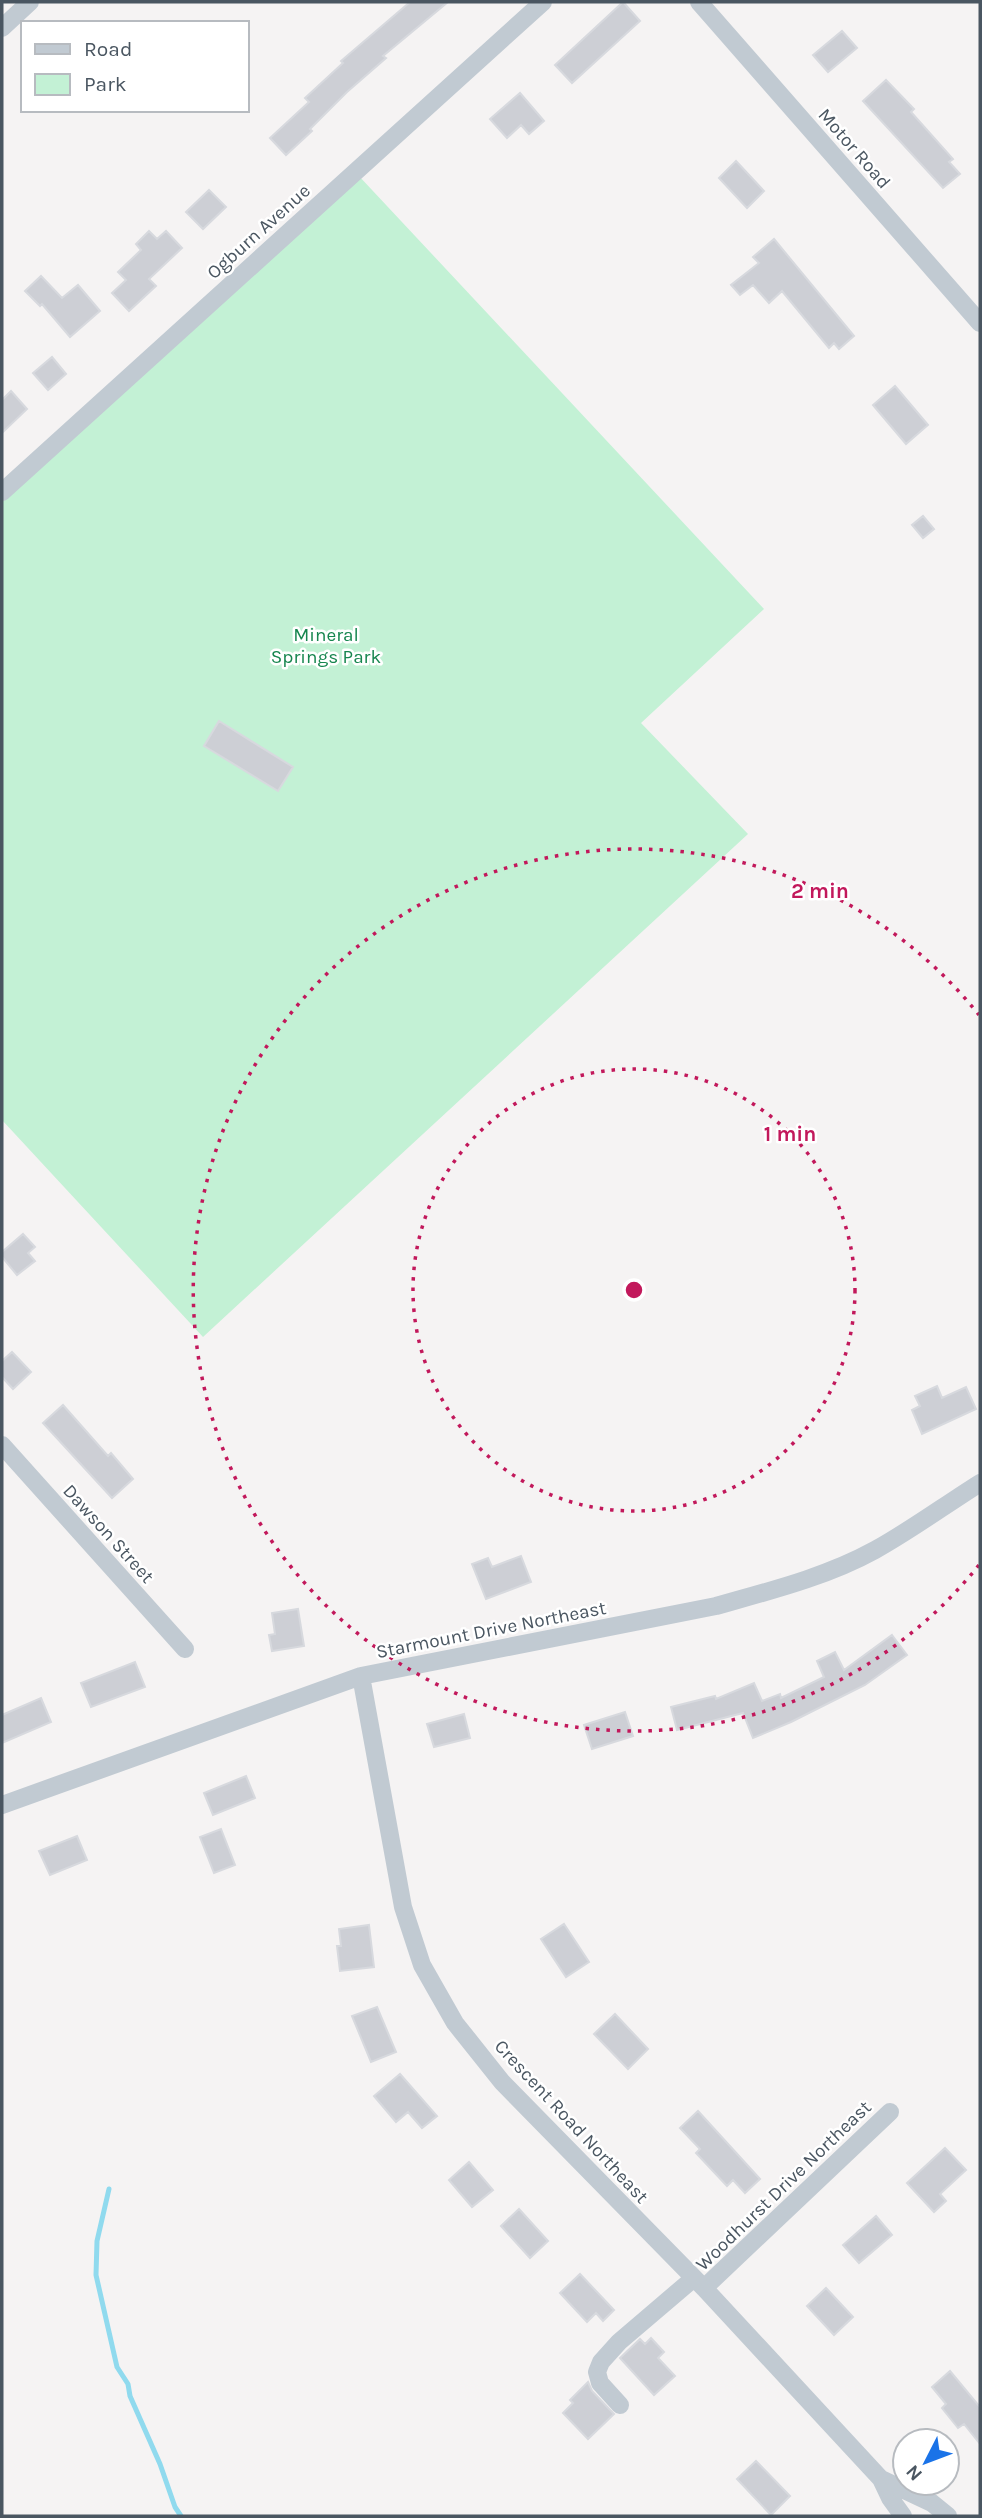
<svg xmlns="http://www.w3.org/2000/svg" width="982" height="2518" font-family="Karla,sans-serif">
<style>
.green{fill:#c3f1d5}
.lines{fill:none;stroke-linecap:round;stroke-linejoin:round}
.stream{stroke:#90daee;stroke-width:5}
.building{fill:#cdcfd5;stroke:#d7d9de;stroke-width:2}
.minor{stroke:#c1cad2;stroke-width:18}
.ring{fill:none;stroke:#c2185b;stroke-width:3.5;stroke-dasharray:3.5 7}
.labels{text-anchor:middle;stroke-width:5;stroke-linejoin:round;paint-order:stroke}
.street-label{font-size:19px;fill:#4a5661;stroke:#fff}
.park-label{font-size:19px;fill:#17864f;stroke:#fff}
.centre{fill:#c2185b;stroke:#fff;stroke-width:3.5}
.ring-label{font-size:21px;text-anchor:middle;font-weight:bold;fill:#c2185b;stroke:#fff;stroke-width:5;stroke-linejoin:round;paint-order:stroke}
</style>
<rect width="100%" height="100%" fill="#f5f3f3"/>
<!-- green -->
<path class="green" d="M358 175 764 609 641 723 748 834 203 1337 2 1120V499Z"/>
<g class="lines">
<!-- stream -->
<path class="stream" d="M109 2189 97 2241 96 2275 117 2367 128 2384 130 2396 160 2464 175 2507 181 2516"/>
</g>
<!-- building -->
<path class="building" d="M410 2H448L383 56 386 58 347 92 310 129 312 131 286 155 270 138 309 102 305 98 343 63 341 61Z
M623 2 640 21 572 83 555 65Z
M842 31 857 48 828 72 813 55Z
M886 80 914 109 911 112 953 159 949 162 960 174 943 188 863 101Z
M520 93 544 121 529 134 521 125 507 138 490 119Z
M736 161 764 191 747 208 719 178Z
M209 190 226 207 203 229 186 212Z
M149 231 157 239 166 231 182 248 149 279 156 286 129 311 112 293 126 280 118 272 141 250 136 244Z
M774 239 854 336 839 349 834 343 829 348 782 291 769 303 753 285 740 295 731 285 759 263 753 257Z
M41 276 62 298 78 285 100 311 70 337 42 304 40 306 25 291Z
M52 357 66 374 48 390 33 373Z
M895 386 928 425 906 444 873 405Z
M11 391 27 409 2 433V400Z
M923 516 934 529 923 538 912 525Z
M219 721 293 767 278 791 204 746Z
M23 1234 35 1247 28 1253 35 1261 17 1275 2 1257V1252Z
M12 1352 31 1372 13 1389 2 1377V1361Z
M937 1386 942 1398 966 1387 976 1409 922 1434 912 1410 920 1406 915 1396Z
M63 1405 108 1456 111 1453 133 1479 112 1498 43 1423Z
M521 1556 531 1582 486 1599 472 1564 488 1558 492 1567Z
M298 1609 304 1646 272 1651 269 1635 275 1634 272 1613Z
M892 1635 907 1655 865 1685 791 1722 753 1738 743 1713 677 1730 671 1707 715 1696 716 1699 754 1683 762 1701 780 1694 781 1698 824 1677 817 1661 835 1652 844 1670Z
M135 1662 145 1687 91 1707 81 1683Z
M41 1698 51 1722 2 1743V1715Z
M625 1712 633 1736 592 1749 584 1725Z
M464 1714 470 1738 434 1747 427 1724Z
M246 1776 255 1798 213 1815 204 1793Z
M221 1829 235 1865 214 1873 200 1837Z
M77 1836 87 1860 50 1875 39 1851Z
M564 1924 589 1962 566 1977 541 1939Z
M369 1925 374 1967 340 1971 337 1946H341L339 1929Z
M377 2007 396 2052 371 2062 352 2016Z
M615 2014 648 2049 628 2069 594 2034Z
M400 2074 437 2116 422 2128 408 2112 396 2122 374 2096Z
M698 2111 760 2179 745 2193 733 2180 727 2186 696 2153 700 2149 680 2128Z
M945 2148 966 2170 940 2194 946 2201 934 2212 907 2183Z
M469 2162 493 2190 472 2207 449 2180Z
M519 2209 548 2241 530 2258 501 2226Z
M876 2216 892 2235 859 2263 843 2245Z
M580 2274 614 2310 603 2321 596 2313 587 2322 560 2293Z
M826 2288 853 2317 834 2335 807 2306Z
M651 2338 664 2352 658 2358 675 2376 654 2395 620 2358 640 2339 645 2344Z
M950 2371 980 2407V2444L964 2424 958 2428 942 2408 946 2404 932 2387Z
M588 2382 592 2391 614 2414 588 2439 563 2413 573 2403 570 2400Z
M756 2461 790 2496 771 2515 737 2479Z"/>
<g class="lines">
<!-- minor -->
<path class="minor" d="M699 2 980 323
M2 28 30 2
M2 492 543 2
M2 1445 185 1649
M361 1676 403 1907 422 1965 455 2023 502 2082 704 2288 881 2479 890 2498 903 2516
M2 1805 361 1676 716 1606C769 1591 826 1577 875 1550 911 1530 945 1505 980 1483
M704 2288 890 2112
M620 2405 600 2383 597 2372 601 2362 619 2342 694 2278
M881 2479 932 2503 948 2516"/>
</g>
<!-- distance rings -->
<g class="ring">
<circle cx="634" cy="1290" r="221"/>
<path d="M979 1565A441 441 0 1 1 979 1015"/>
</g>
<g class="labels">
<!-- street labels -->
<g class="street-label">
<text transform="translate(855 148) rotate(49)" y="7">Motor Road</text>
<text transform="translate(258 231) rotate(-42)" y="7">Ogburn Avenue</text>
<text transform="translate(109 1533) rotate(48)" y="7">Dawson Street</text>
<text transform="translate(491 1629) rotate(-11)" y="7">Starmount Drive Northeast</text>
<text transform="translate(572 2121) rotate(47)" y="7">Crescent Road Northeast</text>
<text transform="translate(783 2185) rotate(-44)" y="7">Woodhurst Drive Northeast</text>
</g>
<!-- park labels -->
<g class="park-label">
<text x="326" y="641">Mineral<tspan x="326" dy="22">Springs Park</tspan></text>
</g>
</g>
<circle cx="634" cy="1290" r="10" class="centre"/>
<g class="ring-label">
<text x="820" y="898">2 min</text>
<text x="790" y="1141">1 min</text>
</g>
<!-- border -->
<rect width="982" height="2518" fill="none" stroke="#4a5661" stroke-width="7"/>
<!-- legend -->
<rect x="21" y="21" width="228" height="91" fill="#ffffff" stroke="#b7bbc0" stroke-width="2"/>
<rect x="35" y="44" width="35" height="10" fill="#c1cad2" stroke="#b7bbc0" stroke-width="2"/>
<text x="84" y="56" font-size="21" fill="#4a5661">Road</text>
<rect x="35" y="74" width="35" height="21" fill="#c3f1d5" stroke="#b7bbc0" stroke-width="2"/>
<text x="84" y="91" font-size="21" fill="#4a5661">Park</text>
<!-- north arrow -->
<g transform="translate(926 2462) rotate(228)"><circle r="33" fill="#ffffff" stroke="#b7bbc0" stroke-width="2"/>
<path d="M0-5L12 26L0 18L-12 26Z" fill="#1a73e8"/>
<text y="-10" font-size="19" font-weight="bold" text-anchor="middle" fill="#4a5661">N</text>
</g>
</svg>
